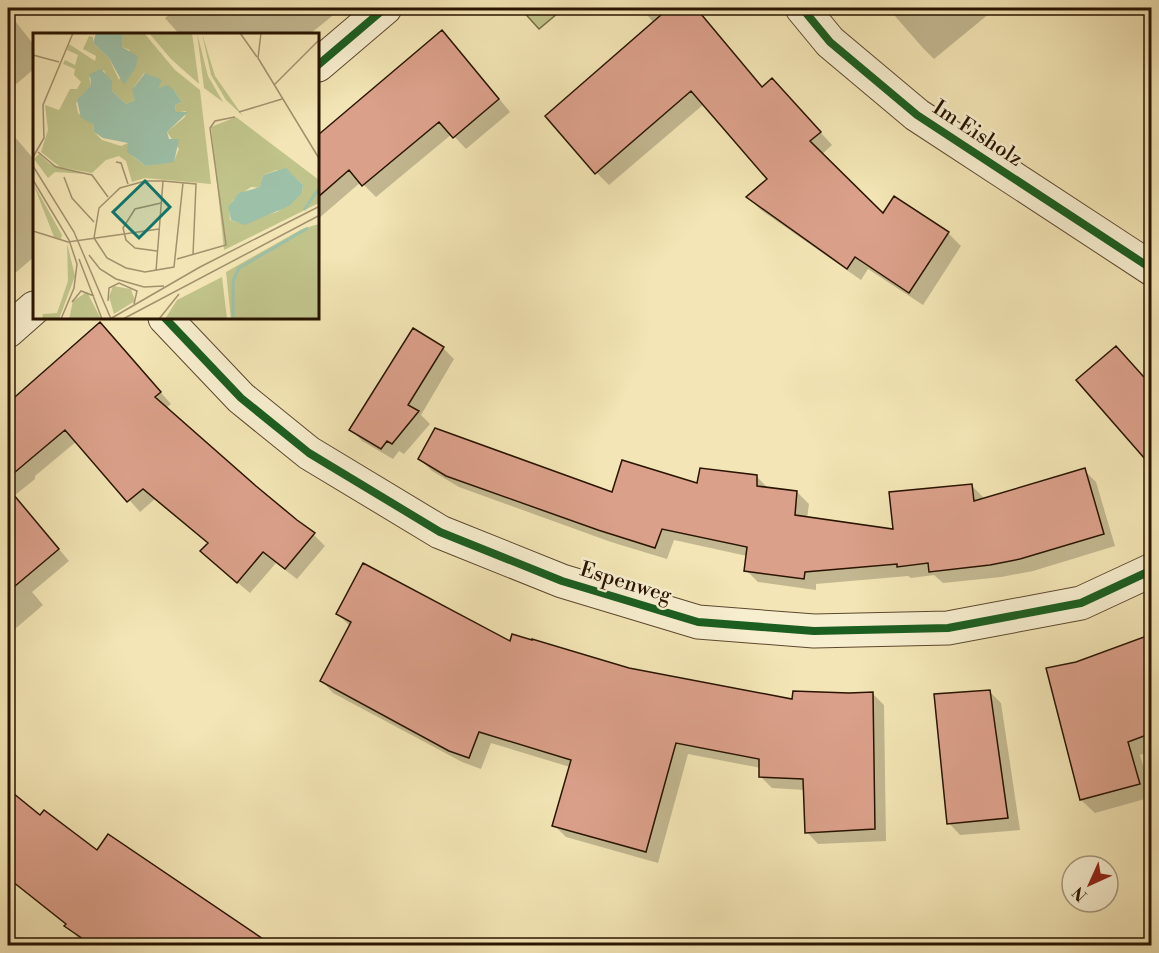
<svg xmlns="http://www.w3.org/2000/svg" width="1159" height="953" font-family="'Libre Bodoni',serif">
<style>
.green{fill:#c0c38a;stroke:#746c45;stroke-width:1.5}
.shadow{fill:#0003}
.building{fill:#dba08a;stroke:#291400;stroke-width:1.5}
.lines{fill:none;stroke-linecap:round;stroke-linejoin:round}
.minor-casing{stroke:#5c482d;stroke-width:35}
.minor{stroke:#f7eecf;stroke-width:33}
.cycleway-casing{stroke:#f7eecf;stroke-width:11}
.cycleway{stroke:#1b5e20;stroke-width:8}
.labels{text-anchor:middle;stroke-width:5;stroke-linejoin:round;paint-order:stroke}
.street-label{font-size:21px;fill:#291400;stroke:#f7eecf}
.inset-river{fill:none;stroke:#9dc0a8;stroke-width:3}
.inset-road{fill:none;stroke:#a2916d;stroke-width:1.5}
.view{fill:#0f766e;fill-opacity:0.15;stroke:#0f766e;stroke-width:3}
.inset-edge{fill:none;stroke:#291400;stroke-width:3}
</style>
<rect width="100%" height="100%" fill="#f3e5b5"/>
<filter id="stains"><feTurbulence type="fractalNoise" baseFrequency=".00333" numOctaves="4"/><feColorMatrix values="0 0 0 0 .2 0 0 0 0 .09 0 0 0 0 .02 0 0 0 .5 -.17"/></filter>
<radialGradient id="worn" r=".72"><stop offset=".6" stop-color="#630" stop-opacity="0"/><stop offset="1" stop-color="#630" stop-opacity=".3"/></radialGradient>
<!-- green -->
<path class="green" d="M520 8H564L539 29Z"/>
<!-- shadow -->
<path class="shadow" d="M177 8H342L310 34H295L292 32 289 34H179L165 18Z
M641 8H694L715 30 764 88 785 93 832 145 822 154 883 216 895 198 948 233 961 246 923 305 868 269 861 280 761 210 748 197 769 179 704 104 609 185 597 173 547 117 654 23Z
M888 8H985L990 13 934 59 922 47Z
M8 12 34 45V69L8 91Z
M454 44 510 112 466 149 452 134 376 197 361 182 318 219V137Z
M8 129 32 157 34 155V257L8 279Z
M100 324 171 404 166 408 296 522 314 535 325 546 297 579 276 563 250 593 213 562 209 544 155 499 140 512 77 441 35 476V479L14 496 69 561 32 592 43 605 8 635V405Z
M443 348 454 359 421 415 430 424 404 454 399 451 393 459 362 441 351 429Z
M420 459 613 493 698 485 757 477 769 489 797 492 809 504 807 519 894 530 971 485 983 497 984 500 1084 470 1096 482 1115 546 1033 571 1001 577 943 583 934 575 911 578 908 576 816 584V590L758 582 746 570 747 556 674 540 667 559 611 542 459 487 432 471Z
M338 614 511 644 629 670 794 701 872 693 884 705 886 841 818 844 807 832 805 790 772 788 760 776 761 768 688 754 658 863 566 837 554 825 570 767 491 743 481 769 462 762 333 693 322 681 350 626Z
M1152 636V751L1140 755 1152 797 1095 813 1081 800 1077 663Z
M989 691 1001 703 1020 830 960 835 949 823Z
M8 791 40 817 97 853 265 943 267 946H89L78 938 66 925 8 878V860L10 856 8 853Z"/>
<!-- building -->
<path class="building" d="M669 8H696L762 87 772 78 821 132 810 141 883 213 894 196 949 232 909 293 855 257 847 269 746 197 767 179 691 91 595 174 545 116Z
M442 30 499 99 453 138 439 122 362 186 349 170 318 197V135Z
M100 322 161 392 155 397 256 486 297 520 315 533 285 569 263 552 237 583 200 551 208 543 143 489 127 502 65 430 8 478V403Z
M413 328 444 347 408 405 419 411 392 444 387 441 381 449 349 430Z
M1116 346 1152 386V467L1076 380Z
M435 428 612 492 622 460 697 483 700 468 757 475V486L797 491 795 515 893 529 889 492 972 484 974 501 1085 468 1104 534 1020 559 990 565 929 572 928 563 897 567V564L805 572 804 579 744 571 747 547 662 529 655 548 598 530 446 476 418 459Z
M8 488 59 549 8 592Z
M363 563 510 641 512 634 532 640V639L629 668 792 699 793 691 849 693 873 692 875 829 805 833 803 779 759 777V759L676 743 646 852 552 826 571 760 479 732 469 758 449 751 320 681 351 622 336 614Z
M1152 634V733L1128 742 1140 784 1080 800 1046 668 1076 662Z
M990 690 1008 818 947 824 934 694Z
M8 789 40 815 44 810 97 850 108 834 272 945H92L64 926 66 924 8 878Z"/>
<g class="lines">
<!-- minor casing -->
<g class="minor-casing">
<path id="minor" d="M802 8 830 42 917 115 1152 269
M318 65 385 8
M165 318 241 398 309 453 440 532 562 581 698 622 814 631 948 628 1081 603 1152 570
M8 331 34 308"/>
</g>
<!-- minor -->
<use href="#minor" class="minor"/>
<!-- cycleway casing -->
<g class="cycleway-casing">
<path id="cycleway" d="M802 8 830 42 917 115 1152 269
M318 65 385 8
M165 318 241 398 309 453 440 532 562 581 698 622 814 631 948 628 1081 603 1152 570"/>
</g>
<!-- cycleway -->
<use href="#cycleway" class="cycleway"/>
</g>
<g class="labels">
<!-- street labels -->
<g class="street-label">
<text transform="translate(978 133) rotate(33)" y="7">Im Eisholz</text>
<text transform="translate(626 582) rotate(17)" y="7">Espenweg</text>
</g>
</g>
<!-- overview -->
<g transform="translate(33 33)">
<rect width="286" height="286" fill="#f3e5b5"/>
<path d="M90 0H111L142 37 167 57 178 151 112 145 99 149 93 128 86 123 73 127 59 140 27 134 8 119 15 97 12 72 26 77 37 56H44L48 49 41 42 42 36 30 31 32 27 42 32 45 22 34 17 36 11 62 28 63 23 50 16 56 3 60 4V10L76 25 86 47 97 17 89 14ZM71 37 79 58 93 71 102 67 101 54 111 40 128 49 124 56 141 57 149 69 142 72 143 80 153 78 152 84 134 99 146 116 141 128 113 133 99 123 95 110 88 113 69 107 61 99 60 91 45 80 43 70 58 52 56 45ZM116 0H159L166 51 138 26ZM164 0 175 43 190 69 171 55ZM169 0 182 43 210 83 193 67 178 42ZM203 84 286 147V170L191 217 178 94ZM244 137 264 146 270 152 269 160 244 179 207 190 197 187 196 174 200 167 218 154 227 155 230 142ZM6 121 17 131 53 141 22 139 15 145 1 126ZM0 150 29 202 28 206 21 204ZM286 191V286H198L193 239 269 196ZM34 210 42 243 26 286H9L10 281 24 280 35 248ZM189 244 194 286H132L144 267ZM80 253 98 256 102 268 81 281 76 264ZM54 259 68 286H36L40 268Z" fill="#c0c38a" fill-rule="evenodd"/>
<path d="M63 0H90L89 14 105 23 103 34 91 52 76 25 60 10ZM68 36 79 48V58L93 71 102 67 99 57 112 40 129 47 125 56 134 52 141 57 149 69 142 72 143 79H155L134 99 136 106H146L141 129 113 133 94 119 95 110 70 105 61 99 60 91 48 85 44 67 58 52 57 41ZM253 135 270 152 269 160 256 173 212 192 198 187 195 174 206 160 227 154 230 142Z" fill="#9dc0a8"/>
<path class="inset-river" d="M271 177 287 154M200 286V248L206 235 275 195"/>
<path class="inset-road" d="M207 0 224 24M228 0 225 25 287 127M0 22 26 29M241 52 287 6M206 79 249 66M5 119 23 134 59 142 75 164M0 124 11 105 10 72 40 0M83 129 88 130 95 151M0 133 41 199 78 286M31 144 39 165 61 189M0 147 36 207 44 231 41 255 28 286M150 150 141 234 112 239 93 235 74 225 61 205 66 175 87 155 112 148H130L163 151 160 222M0 198 35 209 126 196M124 218 102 215 93 207 90 195 102 176 128 170M56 222 67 236 83 246 111 254 131 253M46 226 69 286M144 226 193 212 177 95 182 88 202 84M123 238 130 148M75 268 76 255 86 250 104 258 101 271M39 269 48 258 61 263M77 286 167 234 287 173M90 286 287 182M126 286 146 261"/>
<path class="view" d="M112 148 137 174 106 205 80 179Z"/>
<rect width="286" height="286" class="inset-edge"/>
</g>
<!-- margin -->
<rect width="1159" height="953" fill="none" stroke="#f3e5b5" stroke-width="30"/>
<rect x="9" y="9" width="1141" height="935" fill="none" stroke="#291400" stroke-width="3"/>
<rect x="15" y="15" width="1129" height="923" fill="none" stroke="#291400" stroke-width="1.5"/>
<!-- north arrow -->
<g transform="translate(1090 884) rotate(225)"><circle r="28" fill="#f7eecf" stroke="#a5977c" stroke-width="1.5"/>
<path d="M0-4.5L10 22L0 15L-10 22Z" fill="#8f2418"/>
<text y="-9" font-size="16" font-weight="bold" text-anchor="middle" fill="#291400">N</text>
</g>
<rect width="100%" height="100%" filter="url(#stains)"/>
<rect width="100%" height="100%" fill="url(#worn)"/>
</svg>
